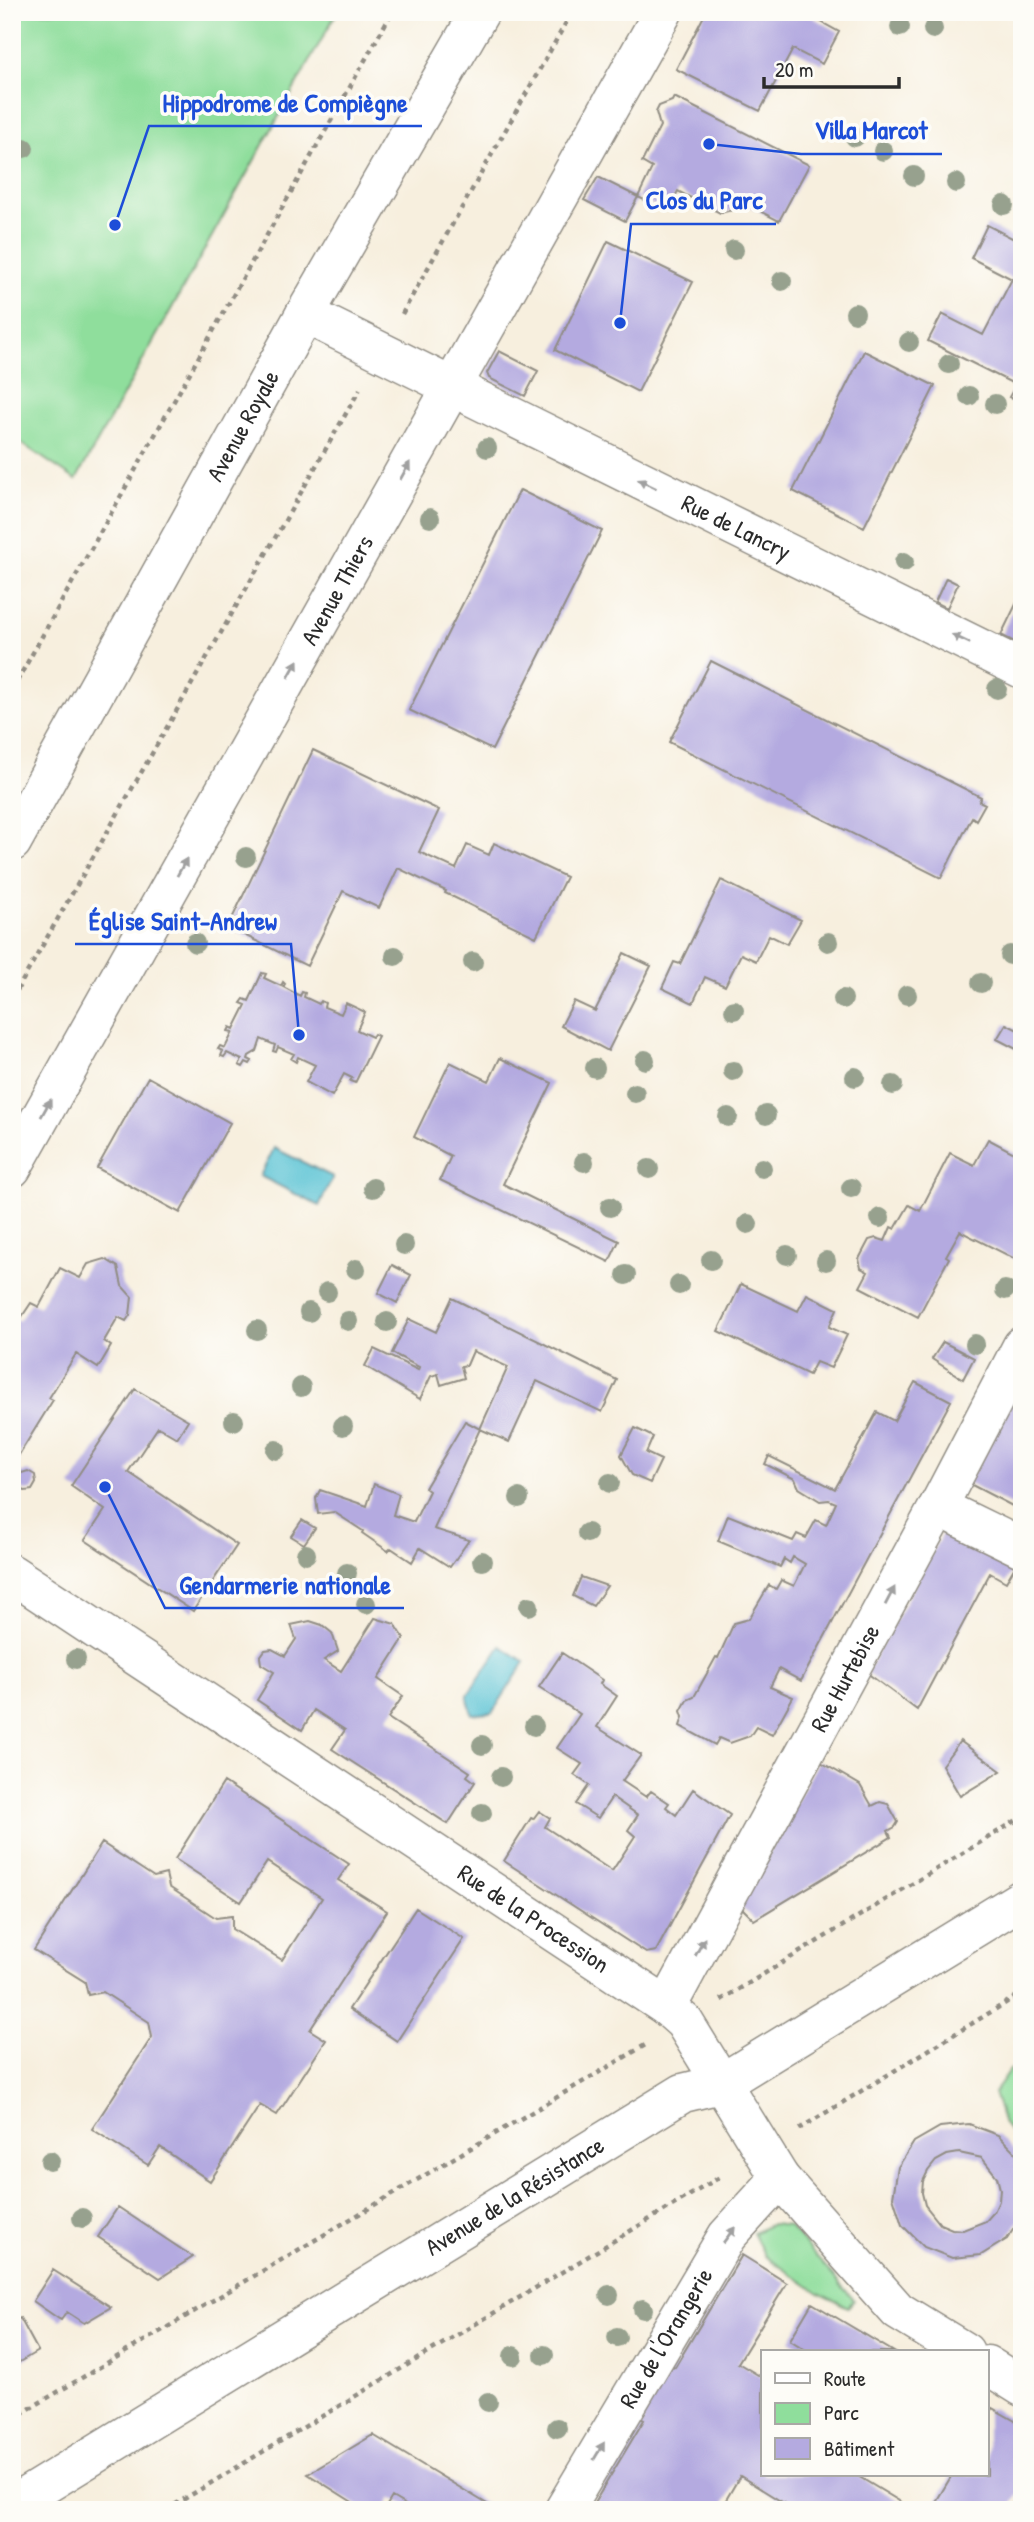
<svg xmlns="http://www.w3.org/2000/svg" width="1034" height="2522" font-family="'Patrick Hand',sans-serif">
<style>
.green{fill:#8fde9c;stroke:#5d8464;stroke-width:2}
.water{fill:#58c2d4;stroke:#427680;stroke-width:2}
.building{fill:#b4aae0;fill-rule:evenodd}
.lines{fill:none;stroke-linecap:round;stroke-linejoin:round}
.minor-casing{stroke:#918d84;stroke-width:41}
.path{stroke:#918d84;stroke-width:4.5;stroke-dasharray:5 5;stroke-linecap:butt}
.minor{stroke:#fff;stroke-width:38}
.tree{fill:#97a18e}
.oneway{fill:#a0a0a0}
.labels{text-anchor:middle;stroke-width:7;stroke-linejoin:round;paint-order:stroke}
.street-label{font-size:24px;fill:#2b2b2b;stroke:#fdfcf7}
.leader{fill:none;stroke:#1d4ed8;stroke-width:2.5}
.callout-dot{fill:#1d4ed8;stroke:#fdfcf7;stroke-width:2.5}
.callout-label{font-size:26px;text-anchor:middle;font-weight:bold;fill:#1d4ed8;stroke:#fdfcf7;stroke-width:7;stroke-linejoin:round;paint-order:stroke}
</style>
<rect width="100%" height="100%" fill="#fdfcf7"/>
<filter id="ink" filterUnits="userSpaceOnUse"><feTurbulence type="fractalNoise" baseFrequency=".0143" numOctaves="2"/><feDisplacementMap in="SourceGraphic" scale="14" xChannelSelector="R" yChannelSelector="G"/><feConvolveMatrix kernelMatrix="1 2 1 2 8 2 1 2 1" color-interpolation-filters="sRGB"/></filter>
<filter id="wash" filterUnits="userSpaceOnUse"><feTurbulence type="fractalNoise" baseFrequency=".00686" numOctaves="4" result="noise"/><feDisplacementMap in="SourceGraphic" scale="28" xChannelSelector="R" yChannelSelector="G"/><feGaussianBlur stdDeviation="1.57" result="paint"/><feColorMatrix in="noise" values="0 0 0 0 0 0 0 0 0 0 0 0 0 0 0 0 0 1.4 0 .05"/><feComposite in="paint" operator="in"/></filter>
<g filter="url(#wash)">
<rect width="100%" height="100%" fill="#f7efde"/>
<!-- green -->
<path class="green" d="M12 12H337L76 480 12 437Z
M1022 2065V2147L1004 2124 994 2093 1010 2070Z
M772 2224 789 2226 854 2300 848 2307 819 2293 765 2256 753 2233Z"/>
<!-- water -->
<path class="water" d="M274 1148 333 1177 319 1206 260 1176Z
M501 1646 525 1662 492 1713 472 1714 467 1696Z"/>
<g id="blocks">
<!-- building -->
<path class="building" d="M706 12H803L839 32 822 64 793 49 760 111 676 69Z
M674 97 809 165 779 221 738 200 733 210 720 213 678 191 667 211 638 197 652 168 642 162 660 126 656 112 659 106 672 101Z
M598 177 638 197 625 221 584 200Z
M987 225 1022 243V404L1009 397 1016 385 928 341 942 314 983 335 1012 279 971 258Z
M608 241 693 282 638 392 555 350Z
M499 351 538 371 525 396 489 378 487 373Z
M864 351 935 386 864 527 793 491Z
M520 490 602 531 492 750 409 710Z
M946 578 958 584 947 608 935 602Z
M1022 592V646L1001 635Z
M711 661 981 797 979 801 985 804 976 820 972 817 941 878 669 742Z
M313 750 439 810 419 852 456 869 467 845 489 855 494 843 566 877 536 937 445 893 446 891 398 868 379 908 343 891 307 966 228 927Z
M721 880 801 920 787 944 769 935 756 961 741 954 725 986 705 977 693 1003 662 988 674 962 680 964Z
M624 953 651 966 608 1051 561 1026 574 1001 595 1011Z
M262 973 266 974 264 978 281 986 283 982 285 984 283 987 300 996 302 992 305 993 304 997 319 1004 321 1001 325 1003 324 1007 341 1014 346 1003 365 1012 357 1030 372 1037 374 1034 378 1036 355 1083 350 1081 352 1078 344 1074 332 1096 306 1082 315 1065 298 1057 296 1062 291 1059 294 1054 278 1047 276 1052 273 1051 275 1045 261 1039 257 1051 249 1056 248 1059 252 1061 250 1064 246 1062 243 1067 239 1065 242 1060 227 1053 224 1057 221 1056 223 1051 218 1049 220 1046 225 1048 233 1032 228 1031 230 1027 234 1029 246 1005 241 1003 244 999 249 1001Z
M1006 1024 1022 1032V1052L997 1039Z
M500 1058 552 1083 503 1184 619 1241 609 1262 440 1180 451 1156 414 1137 450 1062 489 1081Z
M148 1077 230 1123 180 1213 97 1168Z
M988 1139 1022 1157V1245L1015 1259 960 1231 946 1256 949 1258 918 1317 860 1287 868 1272 861 1268 859 1259 869 1240 876 1238 885 1241 891 1227 895 1229 909 1205 920 1211 950 1153 974 1165Z
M105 1259 118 1267 122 1286 132 1297 130 1315 126 1321 118 1317 104 1341 111 1346 98 1368 76 1354 49 1398 53 1400 12 1466V1320L14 1318 19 1321 31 1303 39 1307 60 1268 80 1278 88 1264Z
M392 1265 411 1275 397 1303 378 1293Z
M741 1284 798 1311 807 1294 837 1309 829 1327 847 1335 831 1368 816 1362 809 1375 718 1331Z
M452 1298 617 1380 602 1412 537 1381 509 1442 480 1429 508 1367 473 1351 467 1365 461 1366 464 1378 441 1385 438 1374 431 1376 420 1399 365 1366 374 1349 418 1370 419 1367 392 1353 409 1319 436 1332Z
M943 1342 974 1358 963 1379 932 1359Z
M915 1382 951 1401 801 1681 779 1669 770 1687 793 1697 772 1735 756 1727 750 1736 730 1743 719 1738 715 1745 680 1726 683 1717 681 1711 687 1700 694 1697 716 1657 718 1658 734 1623 749 1619 769 1585 776 1589 781 1580 794 1586 805 1564 793 1557 790 1563 784 1559 780 1567 718 1541 728 1515 793 1541 797 1534 806 1538 816 1520 826 1525 836 1503 829 1500 820 1501 799 1488 795 1479 765 1464 769 1456 835 1489 877 1412 894 1421Z
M1022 1383V1511L968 1483Z
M135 1389 188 1420 177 1438 158 1427 128 1472 237 1545 193 1611 85 1540 105 1510 71 1486Z
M465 1421 480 1429 434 1529 469 1540 450 1567 420 1548 412 1562 391 1548 388 1551 362 1533 363 1531 334 1512 318 1514 316 1498 320 1490 367 1506 374 1484 399 1494 393 1515 414 1522 429 1491 425 1488Z
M635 1428 653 1437 646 1453 661 1460 650 1483 632 1475 621 1455Z
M12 1467 22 1473 28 1471 35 1475 36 1483 32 1490 25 1491 17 1487 12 1496Z
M302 1520 315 1528 304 1544 291 1536Z
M947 1525 1017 1563 1006 1582 990 1573 917 1710 867 1673Z
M581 1577 607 1586 593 1606 573 1596Z
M375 1618 395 1624 404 1638 378 1679 403 1696 388 1718 470 1772 467 1776 475 1782 448 1824 332 1749 345 1730 314 1710 302 1730 257 1700 274 1672 261 1664 260 1657 265 1650 272 1649 285 1656 296 1639 291 1625 310 1621 322 1625 332 1633 338 1651 324 1660 341 1671Z
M562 1653 602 1680 600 1684 617 1696 597 1727 641 1755 622 1781 646 1797 651 1791 669 1803 666 1807 676 1815 693 1789 730 1815 656 1951 646 1953 504 1861 531 1818 533 1819 539 1811 550 1818 545 1827 612 1871 635 1836 628 1830 638 1815 612 1797 598 1818 576 1804 589 1785 574 1775 582 1764 557 1748 580 1714 539 1687Z
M960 1741 1001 1771 960 1796 942 1765Z
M819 1761 860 1785 872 1806 880 1802 888 1804 898 1822 895 1827 888 1831 891 1837 754 1920 740 1906Z
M224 1782 349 1864 338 1880 387 1911 310 2030 326 2040 277 2115 260 2105 210 2181 160 2147 148 2165 92 2129 152 2037 149 2022 103 1992 88 1995 85 1982 34 1950 102 1843 154 1877 166 1874 169 1887 216 1918 232 1916V1929L282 1960 322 1898 267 1862 241 1902 175 1859Z
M416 1908 464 1939 397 2041 349 2009Z
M969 2124 998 2135 1019 2156 1022 2165V2216L1007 2239 981 2255 952 2258 924 2247 902 2225 893 2197 898 2167 914 2142 940 2127ZM959 2153 982 2158 997 2177 1000 2189 999 2201 994 2212 986 2221 963 2230 952 2229 940 2224 925 2205 922 2193 923 2181 928 2171 936 2161 947 2155Z
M118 2207 193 2257 160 2278 98 2237Z
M742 2255 787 2283 738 2363 763 2378V2475H856L914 2510H795L740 2476 720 2510H590L644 2420 640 2418 672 2366 675 2367Z
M53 2270 111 2307 84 2323 67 2312 61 2320 59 2319 33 2301Z
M812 2303 894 2352H809L790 2340Z
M20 2318 38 2351 16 2364 12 2358V2322Z
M987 2408 991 2410 992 2408 1022 2425V2488L1008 2510H931L952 2475H987Z
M373 2435 497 2510H414L392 2497 384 2510H365L308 2474Z"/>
</g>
</g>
<g filter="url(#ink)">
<use href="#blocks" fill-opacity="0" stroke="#918d84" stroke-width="2"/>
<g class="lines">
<!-- minor casing -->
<g class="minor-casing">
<g id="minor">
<path id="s1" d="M305 314 1022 669"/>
<path id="s2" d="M12 842 305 314 480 12"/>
<path id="s3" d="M12 1168 663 12"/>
<path d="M938 1507 1022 1548"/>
<path id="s4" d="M12 1574 667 2007 684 2022 780 2178 898 2311 965 2352"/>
<path id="s5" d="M667 2007 938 1507 1022 1346"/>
<path d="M987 2365 1022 2387"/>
<path id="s6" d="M12 2505 683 2093 720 2084 1022 1899"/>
<path id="s7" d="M564 2510 727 2236 780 2178"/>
</g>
</g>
<!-- path -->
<path class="path" d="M402 314 572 12
M12 690 392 12
M12 999 360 389
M721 2000 1022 1817
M799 2129 1022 1993
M12 2419 647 2044
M166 2510 720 2177"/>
<!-- minor -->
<use href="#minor" class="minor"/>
</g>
<!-- trees -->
<g class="tree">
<circle cx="900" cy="27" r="10"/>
<circle cx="933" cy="29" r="10"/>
<circle cx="855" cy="137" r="10"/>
<circle cx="24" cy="148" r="10"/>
<circle cx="883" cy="151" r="10"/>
<circle cx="914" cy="176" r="10"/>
<circle cx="956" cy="183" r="10"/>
<circle cx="1004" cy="205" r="10"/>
<circle cx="734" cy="250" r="10"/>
<circle cx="782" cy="281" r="10"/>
<circle cx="855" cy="313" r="10"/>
<circle cx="909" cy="342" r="10"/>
<circle cx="949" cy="364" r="10"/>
<circle cx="969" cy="396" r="10"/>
<circle cx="995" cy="404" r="10"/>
<circle cx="487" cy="448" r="10"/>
<circle cx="430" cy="518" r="10"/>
<circle cx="904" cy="562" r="10"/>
<circle cx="997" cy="689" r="10"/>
<circle cx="246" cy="857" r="10"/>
<circle cx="828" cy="942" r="10"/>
<circle cx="195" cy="943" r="10"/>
<circle cx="1010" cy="955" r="10"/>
<circle cx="395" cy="956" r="10"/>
<circle cx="473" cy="962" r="10"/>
<circle cx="981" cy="983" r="10"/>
<circle cx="907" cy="995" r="10"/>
<circle cx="843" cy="999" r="10"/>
<circle cx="734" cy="1010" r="10"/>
<circle cx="645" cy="1060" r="10"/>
<circle cx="595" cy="1068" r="10"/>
<circle cx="733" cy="1071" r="10"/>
<circle cx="855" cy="1077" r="10"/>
<circle cx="893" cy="1085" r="10"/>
<circle cx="635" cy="1093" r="10"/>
<circle cx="766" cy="1115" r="10"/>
<circle cx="728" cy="1117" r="10"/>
<circle cx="584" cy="1162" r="10"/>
<circle cx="762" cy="1168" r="10"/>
<circle cx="649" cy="1169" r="10"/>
<circle cx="373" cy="1188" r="10"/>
<circle cx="851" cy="1188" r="10"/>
<circle cx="610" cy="1207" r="10"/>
<circle cx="880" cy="1218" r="10"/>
<circle cx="748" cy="1224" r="10"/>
<circle cx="404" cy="1245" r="10"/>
<circle cx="787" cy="1255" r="10"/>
<circle cx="711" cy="1260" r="10"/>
<circle cx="826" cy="1261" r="10"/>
<circle cx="356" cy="1269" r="10"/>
<circle cx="626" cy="1275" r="10"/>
<circle cx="679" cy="1285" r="10"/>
<circle cx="1005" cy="1290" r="10"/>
<circle cx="327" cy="1292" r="10"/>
<circle cx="309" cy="1312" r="10"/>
<circle cx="348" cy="1321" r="10"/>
<circle cx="387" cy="1322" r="10"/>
<circle cx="257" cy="1330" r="10"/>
<circle cx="975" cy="1344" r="10"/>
<circle cx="301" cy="1387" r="10"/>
<circle cx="234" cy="1421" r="10"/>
<circle cx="343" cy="1426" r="10"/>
<circle cx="276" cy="1450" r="10"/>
<circle cx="610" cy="1483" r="10"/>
<circle cx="519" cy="1498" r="10"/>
<circle cx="587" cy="1533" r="10"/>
<circle cx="306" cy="1554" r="10"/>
<circle cx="482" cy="1561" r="10"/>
<circle cx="347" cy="1573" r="10"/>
<circle cx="366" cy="1604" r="10"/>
<circle cx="529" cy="1606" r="10"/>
<circle cx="76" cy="1659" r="10"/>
<circle cx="534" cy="1726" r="10"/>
<circle cx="482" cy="1745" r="10"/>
<circle cx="501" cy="1777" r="10"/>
<circle cx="482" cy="1813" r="10"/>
<circle cx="50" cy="2161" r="10"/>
<circle cx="82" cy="2218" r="10"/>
<circle cx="609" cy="2295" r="10"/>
<circle cx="643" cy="2309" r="10"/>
<circle cx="617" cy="2337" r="10"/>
<circle cx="544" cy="2355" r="10"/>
<circle cx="513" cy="2356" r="10"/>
<circle cx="488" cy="2402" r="10"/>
<circle cx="557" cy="2428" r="10"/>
</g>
<!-- one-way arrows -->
<defs><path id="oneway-solid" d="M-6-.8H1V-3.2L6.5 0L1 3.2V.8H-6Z" transform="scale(1.75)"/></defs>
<g class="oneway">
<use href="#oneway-solid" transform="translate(405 471) rotate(-61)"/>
<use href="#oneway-solid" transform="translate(647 484) rotate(-154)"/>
<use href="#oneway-solid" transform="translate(961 639) rotate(-154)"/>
<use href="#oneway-solid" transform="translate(293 669) rotate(-61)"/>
<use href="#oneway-solid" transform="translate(182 867) rotate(-61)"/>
<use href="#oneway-solid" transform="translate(46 1108) rotate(-61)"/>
<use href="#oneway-solid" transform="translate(890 1596) rotate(-62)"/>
<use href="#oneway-solid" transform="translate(700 1947) rotate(-62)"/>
<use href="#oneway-solid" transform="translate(729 2235) rotate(-53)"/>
<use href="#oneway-solid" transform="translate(599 2451) rotate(-59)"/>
</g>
</g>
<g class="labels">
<!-- street labels -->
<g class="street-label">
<text dy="8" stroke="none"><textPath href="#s2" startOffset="476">Avenue Royale</textPath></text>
<text dy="8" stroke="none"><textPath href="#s1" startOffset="481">Rue de Lancry</textPath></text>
<text dy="8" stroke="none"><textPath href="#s3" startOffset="663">Avenue Thiers</textPath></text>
<text dy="8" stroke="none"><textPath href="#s5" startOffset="374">Rue Hurtebise</textPath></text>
<text dy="8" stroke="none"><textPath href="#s4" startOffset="625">Rue de la Procession</textPath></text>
<text dy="8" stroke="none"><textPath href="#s6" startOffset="590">Avenue de la Résistance</textPath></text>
<text dy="8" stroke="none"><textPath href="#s7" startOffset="200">Rue de l'Orangerie</textPath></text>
</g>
</g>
<!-- callouts -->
<path class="leader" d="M115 225L149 126H422M709 144L801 154H942M620 323L631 224H776M299 1035L291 944H75M105 1487L165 1608H404"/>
<g class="callout-dot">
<circle cx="115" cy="225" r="7"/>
<circle cx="709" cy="144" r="7"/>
<circle cx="620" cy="323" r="7"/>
<circle cx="299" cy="1035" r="7"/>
<circle cx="105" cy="1487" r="7"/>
</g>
<g class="callout-label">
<text x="285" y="112">Hippodrome de Compiègne</text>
<text x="871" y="139">Villa Marcot</text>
<text x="704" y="209">Clos du Parc</text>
<text x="183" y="930">Église Saint-Andrew</text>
<text x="285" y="1594">Gendarmerie nationale</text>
</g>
<!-- margin -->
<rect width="1034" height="2522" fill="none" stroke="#fdfcf7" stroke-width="42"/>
<!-- legend -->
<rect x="761" y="2350" width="228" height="126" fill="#fdfcf7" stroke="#a9a8a5" stroke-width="2"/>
<rect x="775" y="2373" width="35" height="10" fill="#ffffff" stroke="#a9a8a5" stroke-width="2"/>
<text x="824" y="2386" font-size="21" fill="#2b2b2b">Route</text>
<rect x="775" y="2403" width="35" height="21" fill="#8fde9c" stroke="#a9a8a5" stroke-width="2"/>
<text x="824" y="2420" font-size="21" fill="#2b2b2b">Parc</text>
<rect x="775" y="2438" width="35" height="21" fill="#b4aae0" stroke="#a9a8a5" stroke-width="2"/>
<text x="824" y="2456" font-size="21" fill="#2b2b2b">Bâtiment</text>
<!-- scale -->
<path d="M764 77v10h135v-10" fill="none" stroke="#2b2b2b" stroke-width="3.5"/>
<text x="775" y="77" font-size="21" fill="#2b2b2b" stroke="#fdfcf7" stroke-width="5" paint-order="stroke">20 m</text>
</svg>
